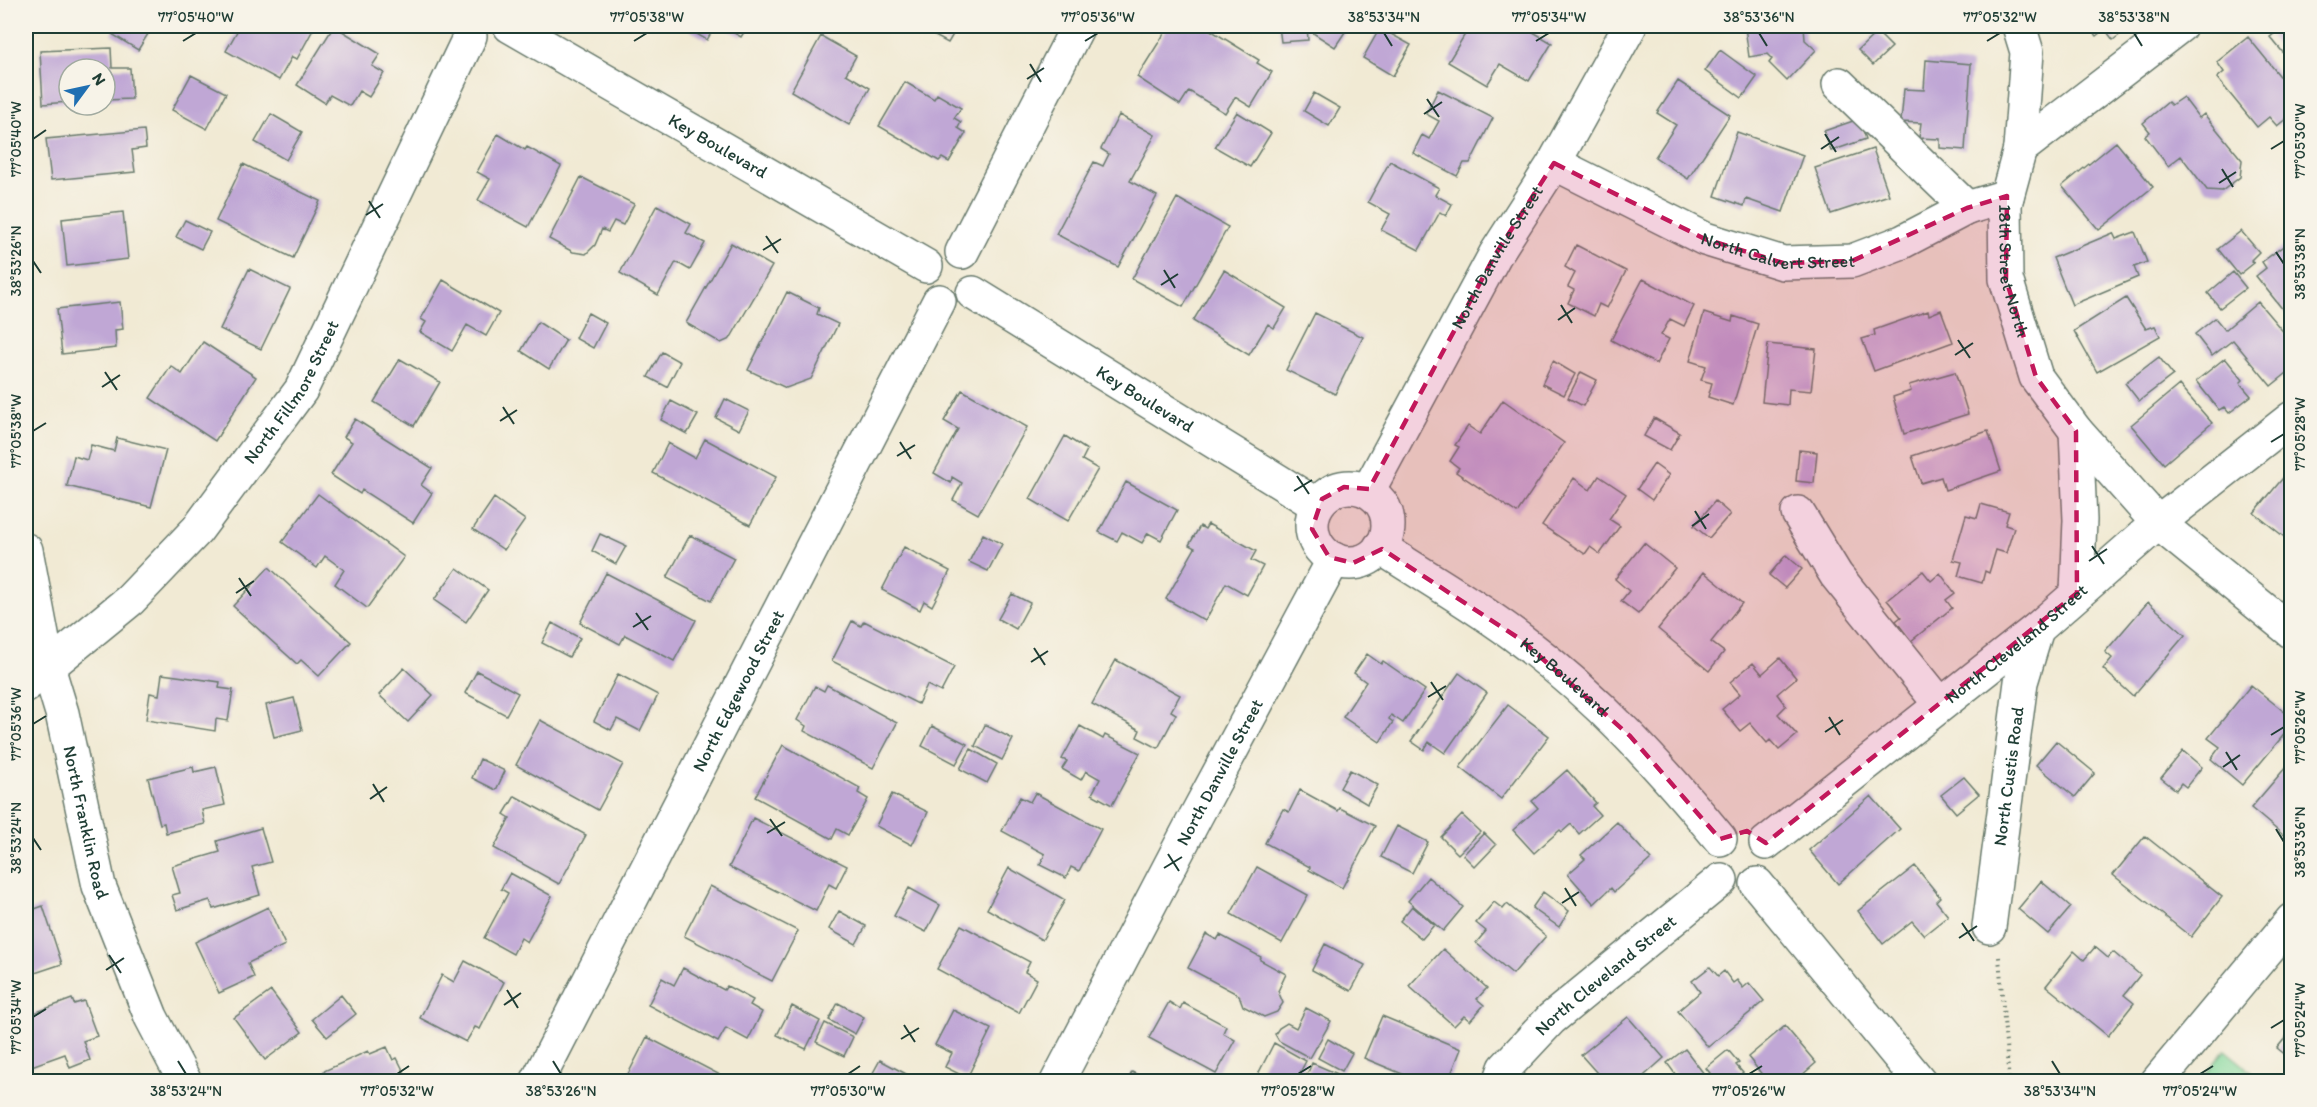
<svg xmlns="http://www.w3.org/2000/svg" width="2317" height="1107" font-family="Itim,sans-serif">
<style>
.green{fill:#82d89b;stroke:#508a68;stroke-width:1.5}
.building{fill:#c0a7d5}
.lines{fill:none;stroke-linecap:round;stroke-linejoin:round}
.minor-casing{stroke:#687a6c;stroke-width:36}
.path{stroke:#687a6c;stroke-width:4;stroke-dasharray:1.5 4.5;stroke-linecap:butt}
.minor{stroke:#fff;stroke-width:33}
.marked{fill:#c2185b;fill-opacity:0.2;stroke:#c2185b;stroke-width:4.5;stroke-dasharray:12 8;stroke-linejoin:round}
.ticks{fill:none;stroke:#1f3d34;stroke-width:2}
.labels{text-anchor:middle;stroke-width:4.5;stroke-linejoin:round;paint-order:stroke}
.street-label{font-size:18px;fill:#1f3d34;stroke:#f7f3e8}
.neatline{fill:none;stroke:#1f3d34;stroke-width:2}
.ticks-label{font-size:15px;text-anchor:middle;fill:#1f3d34}
</style>
<rect width="100%" height="100%" fill="#f7f3e8"/>
<filter id="ink" filterUnits="userSpaceOnUse"><feTurbulence type="fractalNoise" baseFrequency=".0167" numOctaves="2"/><feDisplacementMap in="SourceGraphic" scale="12" xChannelSelector="R" yChannelSelector="G"/><feConvolveMatrix kernelMatrix="1 2 1 2 8 2 1 2 1" color-interpolation-filters="sRGB"/></filter>
<filter id="wash" filterUnits="userSpaceOnUse"><feTurbulence type="fractalNoise" baseFrequency=".008" numOctaves="4" result="noise"/><feDisplacementMap in="SourceGraphic" scale="24" xChannelSelector="R" yChannelSelector="G"/><feGaussianBlur stdDeviation="1.35" result="paint"/><feColorMatrix in="noise" values="0 0 0 0 0 0 0 0 0 0 0 0 0 0 0 0 0 1.4 0 .05"/><feComposite in="paint" operator="in"/></filter>
<g filter="url(#wash)">
<rect width="100%" height="100%" fill="#f1ead4"/>
<!-- green -->
<path class="green" d="M2225 1050 2253 1073 2247 1081H2200Z"/>
<g id="blocks">
<!-- building -->
<path class="building" d="M117 26H153L138 50 112 34Z
M240 26H315L297 59 292 57 279 80 226 51Z
M334 26 380 54 372 66 384 73 369 97 359 91 350 106 330 95 325 103 297 85Z
M683 26H715L707 40Z
M722 26H748L741 37Z
M924 26H958L948 43 922 29Z
M1169 26H1204L1259 60 1257 63 1272 72 1251 107 1235 97 1225 113 1189 91 1180 105 1137 77Z
M1279 26H1307L1308 40 1281 42Z
M1314 26H1349L1335 47 1310 31Z
M1470 26H1523L1552 43 1529 81 1500 64 1487 85 1448 62Z
M1754 26H1804L1805 40 1816 50 1787 81 1769 63 1772 59 1767 54 1749 57 1745 27Z
M2088 26H2131L2113 40 2105 29 2096 36Z
M2284 26H2292V63L2270 37Z
M1380 28 1411 45 1393 76 1363 58Z
M1877 32 1892 47 1873 65 1858 50Z
M821 36 856 56 846 74 870 88 849 125 791 91Z
M2248 37 2292 91V114L2277 126 2269 117 2257 127 2217 78 2224 72 2217 62Z
M111 48 112 68H130L132 99 105 100V69H69V102L43 104 40 51Z
M1720 50 1757 77 1742 98 1705 71Z
M1926 60 1971 64 1965 150 1940 148V139L1919 138 1921 123 1901 122 1904 89 1924 90Z
M191 75 226 93 207 129 172 110Z
M1678 81 1730 115 1688 179 1655 157 1676 125 1657 113Z
M905 82 934 99 937 94 961 108 954 118 961 122 958 128 966 133 949 162 942 158 939 161 879 126Z
M1438 90 1493 118 1470 163H1464L1457 176 1413 153 1422 135 1429 139 1439 121 1426 114Z
M1314 93 1340 108 1329 126 1304 111Z
M2183 97 2199 118 2204 114 2242 160 2240 177 2222 191 2207 190 2181 156 2168 166 2145 136 2150 132 2143 123 2168 102 2171 105Z
M1237 112 1271 133 1250 167 1215 147Z
M271 114 302 132 286 160 255 142Z
M1119 115 1155 135 1130 181 1157 196 1118 267 1056 234 1094 162 1103 166 1109 154 1101 149Z
M1859 119 1866 139 1831 151 1824 131Z
M144 130 146 148 132 150 135 172 51 180 46 139Z
M1737 132 1803 155 1783 212 1746 199 1744 206 1715 196Z
M498 134 525 150 527 147 561 166 528 227 478 200 490 179 477 172Z
M2116 142 2153 187 2099 230 2062 186Z
M1873 149 1889 195 1831 214 1815 168Z
M1390 161 1439 188 1435 195 1452 204 1446 216 1440 212 1419 250 1381 230 1390 214 1368 202Z
M243 164 320 201 293 258 216 221Z
M581 177 634 204 623 225 614 221 608 232 602 229 595 245 586 254 573 252 549 239Z
M1177 198 1228 227 1183 307 1132 279Z
M657 205 691 224 686 233 705 243 690 270 676 262 658 295 620 273Z
M123 212 128 259 67 266 62 219Z
M185 220 210 232 201 249 176 237Z
M2241 231 2259 252 2251 260 2254 263 2239 275 2218 249Z
M2135 232 2147 262 2134 267 2138 277 2072 305 2053 258 2113 233 2116 239Z
M731 243 772 266 730 339 721 343 686 323Z
M2286 244 2289 248 2292 246V321L2256 276 2266 268 2262 262Z
M1576 245 1626 271 1607 308 1599 304 1594 316 1568 303 1574 290 1568 287 1575 273 1565 267Z
M249 269 290 289 261 349 220 329Z
M1224 270 1286 308 1274 328 1268 324 1249 355 1193 321Z
M2233 272 2246 288 2220 308 2208 293Z
M1643 279 1694 306 1684 326 1670 319 1661 335 1669 339 1656 364 1611 340Z
M443 280 499 313 486 336 467 325 452 351 420 332 426 322 421 319Z
M787 292 819 308 817 314 838 324 811 379 786 388 748 370Z
M2126 298 2146 329 2155 326 2160 336 2097 372 2074 331Z
M120 302 123 329 115 330 116 348 62 354 57 309Z
M2258 302 2292 342V369L2271 386 2233 340 2212 356 2195 334 2215 318 2225 330Z
M1941 310 1953 342 1874 371 1862 339 1875 335 1874 330 1928 311 1929 315Z
M588 313 606 323 593 348 575 338Z
M1315 313 1363 337 1335 394 1286 370Z
M1704 313 1732 322 1733 316 1758 324 1733 405 1708 397 1712 383 1701 380 1706 366 1690 361Z
M538 322 566 340 549 369 521 351Z
M203 342 256 377 215 441 150 398 171 366 182 374Z
M1768 344 1816 349 1811 391 1789 389 1788 405 1762 402Z
M662 352 680 362 667 387 648 377Z
M2159 357 2173 375 2139 401 2125 383Z
M2225 358 2243 380 2240 383 2251 396 2229 413 2224 407 2219 410 2196 381Z
M400 359 440 382 414 426 374 402Z
M1553 361 1575 374 1564 395 1542 384Z
M1581 372 1597 380 1583 406 1568 398Z
M1955 372 1968 414 1904 434 1893 397 1911 391 1909 385Z
M2179 385 2212 423 2164 464 2131 425Z
M962 390 1027 427 978 514 953 500 962 483 952 477 951 483 934 473 958 429 944 421Z
M725 399 749 411 739 430 716 418Z
M1503 400 1564 443 1517 513 1456 472 1459 468 1450 461 1459 447 1455 445 1468 426 1480 434Z
M671 401 698 415 687 434 661 420Z
M1654 418 1680 433 1670 450 1644 436Z
M355 419 432 468 421 485 432 493 413 523 362 490 360 494 331 475 352 442 344 437Z
M1988 431 2001 471 1945 490 1941 477 1921 483 1912 456Z
M1065 436 1087 450 1082 460 1098 469 1068 521 1030 499Z
M117 438 166 450 151 507 67 486 74 456 87 460 91 445 114 451Z
M705 439 776 477 750 525 653 473 668 443 695 458Z
M1799 450 1817 452 1814 483 1796 481Z
M1654 464 1669 475 1652 500 1637 489Z
M2292 467V543L2254 513Z
M1599 476 1626 494 1609 519 1620 526 1600 554 1590 547 1585 554 1542 525 1574 478 1590 490Z
M1126 482 1177 510 1161 540 1148 533 1142 543 1122 532 1117 541 1099 532Z
M318 494 404 557 367 608 335 584 344 570 325 556 317 568 282 542Z
M494 498 525 520 504 550 473 529Z
M1715 501 1730 514 1709 538 1694 526Z
M1981 504 2009 512 2005 525 2014 528 2006 553 1996 550 1989 573 1985 571 1982 583 1958 576 1962 562 1953 560 1966 515 1977 518Z
M1208 524 1256 551 1251 560 1263 566 1247 595 1226 583 1205 621 1166 599 1195 548 1189 545 1200 526 1205 529Z
M600 534 626 546 616 564 592 551Z
M983 534 1002 544 988 571 969 562Z
M690 535 734 558 711 601 667 578Z
M1644 543 1675 568 1638 614 1621 601 1629 591 1615 579Z
M904 547 950 571 932 606 924 601 920 610 882 590Z
M1786 555 1802 569 1785 588 1769 575Z
M269 567 351 642 319 676 301 660 297 664 233 606Z
M457 568 488 590 466 622 434 600Z
M1923 571 1931 581 1940 573 1955 593 1946 600 1952 608 1911 641 1896 621 1901 617 1887 600Z
M1704 572 1742 603 1711 642 1724 652 1709 671 1658 629Z
M606 573 696 620 674 661 625 635 620 644 580 623Z
M1012 594 1030 603 1016 629 998 619Z
M2148 602 2185 635 2133 696 2103 669 2112 658 2105 652Z
M852 621 861 626 864 621 954 667 941 692 927 685 918 704 832 661Z
M552 623 580 638 569 657 542 643Z
M1367 654 1381 664 1383 661 1425 690 1403 723 1391 715 1389 719 1393 722 1380 742 1343 717 1366 682 1354 673Z
M1780 658 1796 678 1777 694 1786 706 1778 714 1797 735 1779 750 1770 740 1767 743 1750 723 1740 731 1722 709 1740 694 1730 682 1753 663 1762 674Z
M1116 660 1180 695 1171 711 1176 714 1158 748 1137 737 1140 730 1092 704Z
M404 668 433 695 408 722 379 695Z
M477 671 518 693 506 715 465 693Z
M1459 673 1487 693 1445 753 1429 742 1424 750 1411 741Z
M162 674 220 682 219 688 233 690 228 721 216 719 215 731 146 720 150 693 159 695Z
M618 674 658 695 640 731 617 719 611 730 594 721Z
M827 685 897 723 873 768 804 731 806 726 797 720 815 686 824 691Z
M2251 685 2292 718V725L2242 785 2211 759 2220 747 2208 738Z
M294 698 302 730 274 737 266 705Z
M1508 705 1549 736 1501 799 1460 767Z
M540 720 623 764 598 810 516 765Z
M985 725 1013 739 1002 760 975 746Z
M932 726 967 744 956 764 922 746Z
M1080 726 1103 739 1105 735 1140 753 1112 805 1092 794 1100 779 1086 771 1081 780 1062 769 1067 761 1062 759Z
M2056 741 2095 773 2075 797 2036 765Z
M783 745 860 788 858 793 868 799 848 835 837 829 832 839 755 797Z
M971 749 997 764 987 783 960 769Z
M2183 751 2202 767 2186 787 2181 783 2176 790 2161 778Z
M480 759 505 771 496 790 472 778Z
M2292 760V825L2283 835 2251 808Z
M193 767 194 772 216 767 225 805 202 810 205 824 166 833 164 823 160 824 148 778Z
M1350 770 1378 785 1367 804 1340 788Z
M1567 770 1596 803 1592 806 1600 815 1579 834 1571 824 1562 832 1560 830 1534 853 1513 830 1538 808 1532 801Z
M1964 777 1979 794 1956 813 1941 795Z
M1300 790 1338 811 1340 808 1375 826 1342 888 1309 870 1310 867 1265 843 1283 809 1289 812Z
M1035 793 1101 829 1079 871 1071 867 1066 878 1040 865 1045 854 1002 831 1020 797 1030 802Z
M892 794 928 812 912 845 876 826Z
M515 796 586 835 559 884 494 848 510 818 504 814Z
M1871 796 1900 829 1838 884 1809 850Z
M1462 815 1480 832 1458 854 1441 837Z
M753 818 847 866 836 888 829 884 816 911 729 867Z
M1617 822 1651 859 1614 892 1611 888 1594 904 1568 874 1585 859 1581 855Z
M1397 826 1428 842 1412 873 1381 857Z
M261 828 271 862 252 867 260 895 213 909 210 900 177 910 172 895 180 893 172 866 220 852 217 841Z
M1484 833 1496 845 1475 867 1463 855Z
M2145 836 2222 897 2191 937 2113 875Z
M1915 866 1940 897 1936 901 1948 916 1924 935 1912 921 1883 944 1858 911Z
M1257 867 1308 895 1282 943 1231 914Z
M1009 868 1065 900 1042 940 987 909Z
M510 873 552 896 527 942 521 938 513 954 484 938 508 893 501 889Z
M1428 877 1463 907 1443 931 1408 901Z
M2041 881 2071 907 2048 934 2018 909Z
M710 886 798 931 772 981 684 936Z
M909 888 940 905 926 932 894 916Z
M1543 892 1569 911 1559 927 1532 908Z
M1494 902 1503 909 1507 904 1546 936 1513 974 1476 943 1486 931 1476 923Z
M43 906 62 964 26 976V912Z
M1412 906 1434 925 1422 939 1400 921Z
M268 907 285 945 248 963 254 977 219 993 195 942Z
M839 911 866 926 856 944 829 929Z
M961 925 1030 962 1025 972 1037 979 1019 1013 937 969Z
M1206 934 1217 940 1220 935 1261 957 1260 960 1286 974 1278 991 1283 1003 1277 1012 1264 1017 1243 1006 1239 995 1188 968Z
M1325 944 1365 965 1351 991 1312 970Z
M2095 947 2108 958 2113 952 2140 975 2124 995 2134 1003 2108 1036 2046 986 2074 951 2084 960Z
M1443 949 1487 988 1477 999 1484 1005 1470 1021 1464 1016 1454 1026 1409 986Z
M465 961 504 982 480 1029 475 1027 466 1042 420 1018 442 975 454 982Z
M1710 967 1718 976 1724 971 1733 983 1737 980 1743 988 1749 983 1764 1001 1708 1047 1678 1011 1700 992 1692 981Z
M683 968 724 990 727 986 753 1000 750 1005 762 1012 748 1040 726 1028 718 1042 648 1005 662 978 674 985Z
M271 991 302 1032 265 1060 234 1018Z
M341 995 356 1014 327 1037 312 1019Z
M72 999 74 1004 84 1001 97 1036 83 1041 90 1060 70 1068 65 1054 26 1068V1016Z
M1169 1002 1180 1009 1183 1003 1226 1026 1223 1033 1235 1040 1216 1074 1149 1038Z
M838 1003 864 1017 855 1034 829 1020Z
M792 1006 820 1021 806 1049 777 1035Z
M1306 1008 1331 1021 1310 1058 1279 1041 1275 1034 1279 1028 1287 1023 1296 1028Z
M953 1010 991 1029 967 1078 945 1067 952 1053 935 1045Z
M1382 1016 1461 1049 1448 1082H1404L1407 1076 1364 1058Z
M1628 1017 1664 1058 1637 1082H1605L1581 1055Z
M2292 1020V1060L2277 1048 2291 1031 2286 1027Z
M825 1023 853 1037 844 1056 816 1042Z
M1785 1026 1816 1063 1794 1082H1768L1748 1057Z
M647 1037 724 1077 721 1082H624Z
M1328 1039 1352 1053 1342 1071 1318 1058Z
M1274 1043 1306 1061 1295 1082H1254Z
M387 1047 393 1060 397 1058 409 1082H329L324 1071 368 1051 370 1054Z
M1685 1049 1704 1074 1695 1082H1681L1667 1063Z
M1728 1050 1739 1063 1736 1065 1743 1073 1732 1082H1717L1706 1068Z
M880 1060 921 1082H868Z
M1312 1063 1340 1075 1338 1082H1304Z
M1132 1072 1151 1082H1127Z"/>
</g>
</g>
<g filter="url(#ink)">
<use href="#blocks" fill-opacity="0" stroke="#687a6c" stroke-width="1.5"/>
<g class="lines">
<!-- minor casing -->
<g class="minor-casing">
<g id="minor">
<path id="s1" d="M510 26 926 266"/>
<path id="s2" d="M2019 26 2027 52 2020 149 2005 204 2006 279 2036 377 2076 431 2158 523 2292 632"/>
<path d="M1839 84 1967 208"/>
<path d="M2020 149 2180 26"/>
<path id="s3" d="M1554 163 1705 239 1783 263 1852 261 1902 242 1967 208 2007 196"/>
<path d="M962 252 1078 26"/>
<path id="s4" d="M973 293 1317 505"/>
<path d="M2076 431 2080 520 2077 593"/>
<circle cx="1350" cy="525" r="38"/>
<path id="s5" d="M1368 491 1495 255 1554 163 1630 26"/>
<path d="M1798 513 1836 575 1940 704"/>
<path id="s6" d="M1380 547C1427 578 1477 606 1521 640 1597 697 1660 766 1720 839"/>
<path id="s7" d="M26 550 48 667 62 713 99 886 151 1017 185 1082"/>
<path id="s8" d="M26 685 130 600 197 530 301 390 470 36"/>
<path id="s9" d="M1766 843 2037 629 2158 523 2292 418"/>
<path d="M1757 884 1920 1082"/>
<path id="s10" d="M1989 927 2021 682 2037 629"/>
<path id="s11" d="M537 1082 939 301"/>
<path id="s12" d="M1057 1082 1196 816 1334 559"/>
<path id="s13" d="M1500 1082 1505 1068 1551 1019 1721 880"/>
<path d="M2157 1082 2292 920"/>
</g>
</g>
<!-- path -->
<path class="path" d="M1999 957 2009 1082"/>
<!-- minor -->
<use href="#minor" class="minor"/>
</g>
</g>
<!-- marked area -->
<path class="marked" d="M1554 163 1705 239 1783 263 1852 261 1967 208 2007 196 2006 279 2036 377 2076 431 2077 593 1766 843 1747 831 1720 839 1630 736 1520 639 1382 549 1353 563 1329 557 1312 529 1322 499 1344 487 1369 489 1495 255Z"/>
<!-- ticks -->
<path class="ticks" d="M1384 33 1392 46M1759 33 1767 46M2134 33 2142 46M183 41 196 33M634 41 647 33M1085 41 1098 33M1536 41 1549 33M1987 41 2000 33M1030 64 1041 82M1027 79 1044 68M1427 99 1439 117M1424 114 1442 102M1825 134 1836 152M33 139 46 130M1821 149 1839 137M2271 149 2284 141M2222 169 2233 187M2219 183 2236 172M369 201 380 218M366 215 383 204M766 236 778 253M763 250 781 239M2276 252 2284 264M33 261 41 273M1164 270 1175 288M1161 285 1178 274M1561 305 1572 323M1558 320 1575 308M1958 340 1970 358M1955 355 1973 343M105 372 117 390M102 387 120 375M503 407 514 424M500 421 517 410M33 431 46 423M900 442 911 459M2271 442 2284 434M897 456 915 445M1297 476 1309 494M1294 491 1312 480M1695 511 1706 529M1692 526 1709 514M2092 546 2104 564M2089 561 2107 549M239 578 251 596M236 593 254 581M636 613 648 630M633 627 651 616M1034 648 1045 665M1031 662 1048 651M1431 682 1443 700M1428 697 1446 686M1829 717 1840 735M33 724 46 716M1825 732 1843 720M2271 735 2284 727M2226 752 2237 770M2223 767 2240 755M373 784 384 802M370 799 387 787M770 819 782 836M2276 829 2284 842M767 833 785 822M33 838 41 850M1168 854 1179 871M1164 868 1182 857M1565 888 1576 906M1562 903 1579 892M1962 923 1974 941M1959 938 1977 926M109 955 121 973M106 970 124 958M507 990 518 1008M504 1005 521 993M33 1017 46 1009M904 1025 915 1042M2271 1028 2284 1020M901 1039 919 1028M178 1061 186 1074M553 1061 561 1074M2052 1061 2060 1074M397 1074 409 1066M848 1074 860 1066M1298 1074 1311 1066M1749 1074 1762 1066M2200 1074 2213 1066"/>
<g class="labels">
<!-- street labels -->
<g class="street-label">
<text dy="6" stroke="none"><textPath href="#s1" startOffset="240">Key Boulevard</textPath></text>
<text dy="6" stroke="none"><textPath href="#s3" startOffset="244">North Calvert Street</textPath></text>
<text dy="6" stroke="none"><textPath href="#s5" startOffset="267">North Danville Street</textPath></text>
<text dy="6" stroke="none"><textPath href="#s2" startOffset="249">18th Street North</textPath></text>
<text dy="6" stroke="none"><textPath href="#s8" startOffset="399">North Fillmore Street</textPath></text>
<text dy="6" stroke="none"><textPath href="#s4" startOffset="202">Key Boulevard</textPath></text>
<text dy="6" stroke="none"><textPath href="#s9" startOffset="320">North Cleveland Street</textPath></text>
<text dy="6" stroke="none"><textPath href="#s6" startOffset="226">Key Boulevard</textPath></text>
<text dy="6" stroke="none"><textPath href="#s11" startOffset="440">North Edgewood Street</textPath></text>
<text dy="6" stroke="none"><textPath href="#s12" startOffset="350">North Danville Street</textPath></text>
<text dy="6" stroke="none"><textPath href="#s10" startOffset="152">North Custis Road</textPath></text>
<text dy="6" stroke="none"><textPath href="#s7" startOffset="279">North Franklin Road</textPath></text>
<text dy="6" stroke="none"><textPath href="#s13" startOffset="152">North Cleveland Street</textPath></text>
</g>
</g>
<!-- margin -->
<rect width="2317" height="1107" fill="none" stroke="#f7f3e8" stroke-width="66"/>
<!-- north arrow -->
<g transform="translate(87 87) rotate(57)"><circle r="28" fill="#f7f3e8" stroke="#a1aaa0" stroke-width="1.5"/>
<path d="M0-4.5L10 22L0 15L-10 22Z" fill="#1f6fb2"/>
<text y="-9" font-size="16" font-weight="bold" text-anchor="middle" fill="#1f3d34">N</text>
</g>
<rect x="33" y="33" width="2251" height="1041" class="neatline"/>
<g class="ticks-label">
<text x="196" y="22">77°05'40"W</text>
<text x="647" y="22">77°05'38"W</text>
<text x="1098" y="22">77°05'36"W</text>
<text x="1384" y="22">38°53'34"N</text>
<text x="1549" y="22">77°05'34"W</text>
<text x="1759" y="22">38°53'36"N</text>
<text x="2000" y="22">77°05'32"W</text>
<text x="2134" y="22">38°53'38"N</text>
<text transform="translate(16 139) rotate(-90)" y="5">77°05'40"W</text>
<text transform="translate(2300 141) rotate(-90)" y="5">77°05'30"W</text>
<text transform="translate(16 261) rotate(-90)" y="5">38°53'26"N</text>
<text transform="translate(2300 264) rotate(-90)" y="5">38°53'38"N</text>
<text transform="translate(16 431) rotate(-90)" y="5">77°05'38"W</text>
<text transform="translate(2300 434) rotate(-90)" y="5">77°05'28"W</text>
<text transform="translate(16 724) rotate(-90)" y="5">77°05'36"W</text>
<text transform="translate(2300 727) rotate(-90)" y="5">77°05'26"W</text>
<text transform="translate(16 838) rotate(-90)" y="5">38°53'24"N</text>
<text transform="translate(2300 842) rotate(-90)" y="5">38°53'36"N</text>
<text transform="translate(16 1017) rotate(-90)" y="5">77°05'34"W</text>
<text transform="translate(2300 1020) rotate(-90)" y="5">77°05'24"W</text>
<text x="186" y="1096">38°53'24"N</text>
<text x="397" y="1096">77°05'32"W</text>
<text x="561" y="1096">38°53'26"N</text>
<text x="848" y="1096">77°05'30"W</text>
<text x="1298" y="1096">77°05'28"W</text>
<text x="1749" y="1096">77°05'26"W</text>
<text x="2060" y="1096">38°53'34"N</text>
<text x="2200" y="1096">77°05'24"W</text>
</g>
</svg>
